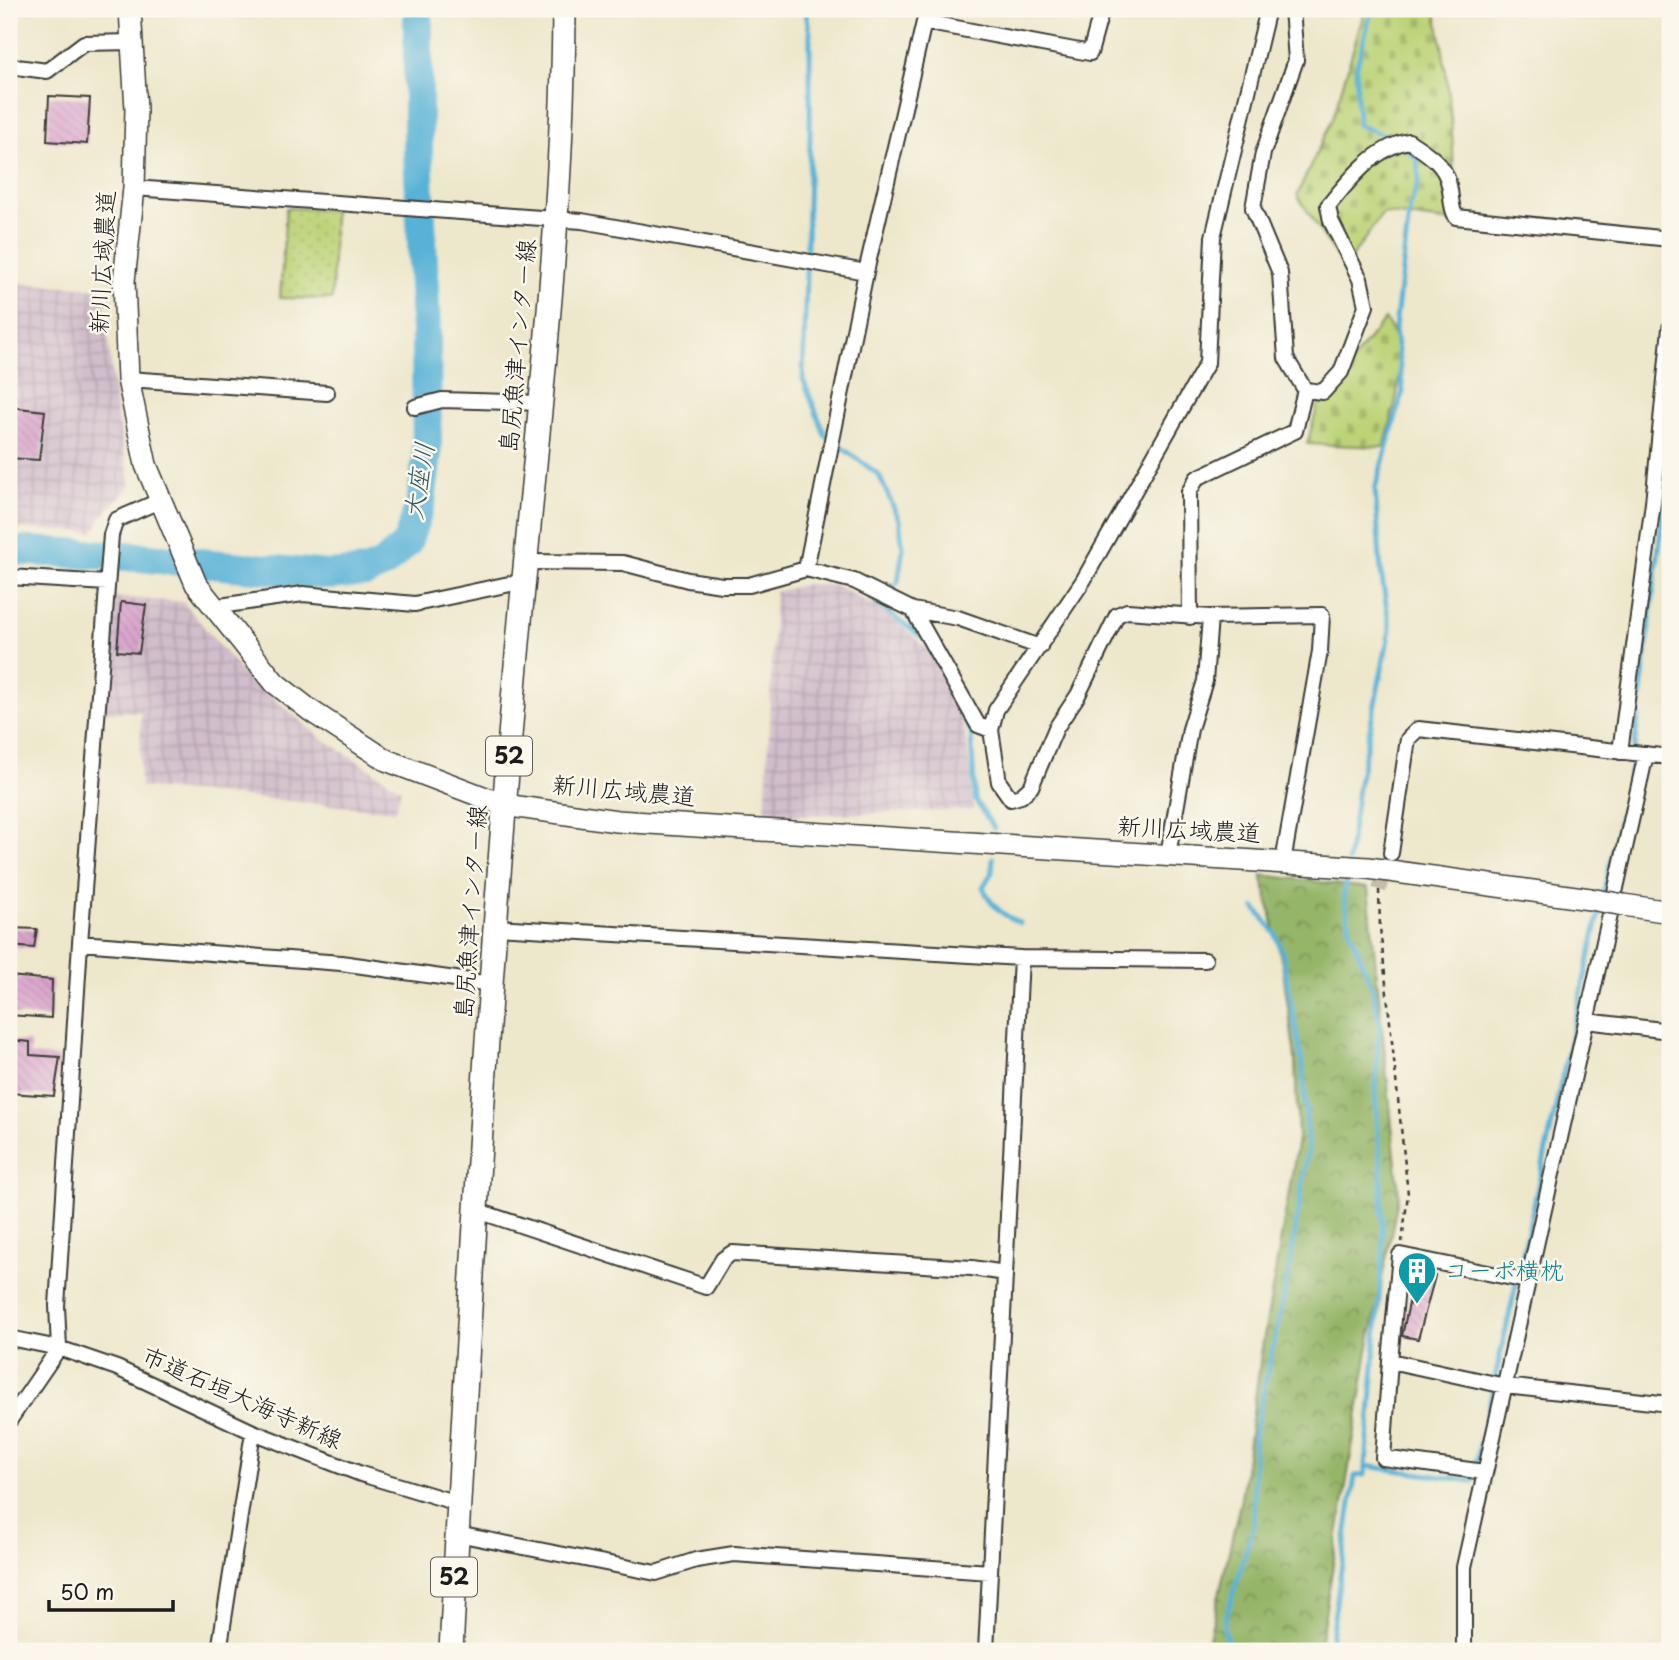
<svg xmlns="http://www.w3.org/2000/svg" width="1679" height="1660" font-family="'Playpen Sans','Klee One',sans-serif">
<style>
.industrial{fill:url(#industrial-grid)}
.grass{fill:url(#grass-dots);stroke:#6c784a;stroke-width:2}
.forest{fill:url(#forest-crowns);stroke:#586842;stroke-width:2}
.cemetery{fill:url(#cemetery-stones);stroke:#6c784a;stroke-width:2}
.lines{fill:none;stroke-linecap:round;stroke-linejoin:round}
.stream{stroke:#59b2d7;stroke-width:5}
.river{stroke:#59b2d7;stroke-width:30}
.building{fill:url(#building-back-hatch)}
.street-tunnel{stroke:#c3bea8;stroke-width:14;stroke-dasharray:14 7;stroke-linecap:butt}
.street-casing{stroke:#3b3a36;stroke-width:18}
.secondary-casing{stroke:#3b3a36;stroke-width:24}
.primary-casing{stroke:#3b3a36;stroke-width:26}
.path{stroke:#3b3a36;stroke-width:2.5;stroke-dasharray:5 5;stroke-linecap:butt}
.street{stroke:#fff;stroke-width:14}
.secondary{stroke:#fff;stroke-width:21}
.primary{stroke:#fff;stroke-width:23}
.secondary-bridge-casing{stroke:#3b3a36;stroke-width:24;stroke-linecap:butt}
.secondary-bridge{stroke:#fff;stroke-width:21}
.labels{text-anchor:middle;stroke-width:5;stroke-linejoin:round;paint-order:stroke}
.shield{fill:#fbf7ec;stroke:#5f5e5a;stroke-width:2}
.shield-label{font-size:23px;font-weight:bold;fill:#1c1c1c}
.street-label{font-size:24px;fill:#1c1c1c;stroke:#fbf7ec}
.culture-label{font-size:24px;fill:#0d838f;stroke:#fbf7ec;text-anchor:start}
.water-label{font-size:26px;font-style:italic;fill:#345867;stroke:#fbf7ec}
</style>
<defs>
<pattern id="industrial-grid" width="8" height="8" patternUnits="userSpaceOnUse" patternTransform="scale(1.75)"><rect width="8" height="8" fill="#d1bdcb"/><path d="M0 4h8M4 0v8" fill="none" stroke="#b3a2ae"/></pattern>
<pattern id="grass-dots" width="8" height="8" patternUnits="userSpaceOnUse" patternTransform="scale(1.75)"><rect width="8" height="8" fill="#bcd377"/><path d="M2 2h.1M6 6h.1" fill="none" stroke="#a1b566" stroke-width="1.8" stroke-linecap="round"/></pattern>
<pattern id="forest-crowns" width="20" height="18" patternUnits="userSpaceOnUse" patternTransform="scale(1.75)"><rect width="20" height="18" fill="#95b568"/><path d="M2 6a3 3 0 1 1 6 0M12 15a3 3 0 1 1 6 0" fill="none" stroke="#799255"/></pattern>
<pattern id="cemetery-stones" width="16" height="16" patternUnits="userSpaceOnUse" patternTransform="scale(1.75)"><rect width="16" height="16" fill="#bcd377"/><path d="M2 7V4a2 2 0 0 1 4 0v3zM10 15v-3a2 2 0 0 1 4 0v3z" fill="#a1b566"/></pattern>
<pattern id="building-back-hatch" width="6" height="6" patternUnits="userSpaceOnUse" patternTransform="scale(1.75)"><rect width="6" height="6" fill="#d8a1cb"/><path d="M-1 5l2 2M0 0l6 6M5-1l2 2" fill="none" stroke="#b98aae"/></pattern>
</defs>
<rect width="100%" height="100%" fill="#fbf7ec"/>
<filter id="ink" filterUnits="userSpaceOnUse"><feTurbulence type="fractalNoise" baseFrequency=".0143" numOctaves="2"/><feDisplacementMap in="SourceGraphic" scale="14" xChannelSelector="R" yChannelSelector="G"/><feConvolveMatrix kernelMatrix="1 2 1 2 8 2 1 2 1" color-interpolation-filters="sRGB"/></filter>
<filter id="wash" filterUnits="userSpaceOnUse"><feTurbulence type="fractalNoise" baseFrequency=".00686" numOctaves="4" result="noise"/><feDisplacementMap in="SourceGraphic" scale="28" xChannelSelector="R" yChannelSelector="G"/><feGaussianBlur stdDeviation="1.57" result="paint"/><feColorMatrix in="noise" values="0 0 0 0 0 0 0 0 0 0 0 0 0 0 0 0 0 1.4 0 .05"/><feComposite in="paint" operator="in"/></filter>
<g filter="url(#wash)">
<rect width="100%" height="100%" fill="#ede7cb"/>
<!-- industrial -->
<path class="industrial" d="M9 282 103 289 116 414 131 485 102 516 94 532 9 528Z
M807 584 837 586 888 614 930 651 961 712 969 759 973 810 765 816 775 592Z
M112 597 183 602 240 670 320 737 401 789 395 811 140 787 141 712H102Z"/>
<!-- grass -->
<path class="grass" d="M286 208 334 210 332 299 280 298Z"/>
<!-- forest -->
<path class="forest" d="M1262 875 1368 888 1399 1194 1368 1351 1319 1651H1206L1241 1499 1262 1348 1298 1139 1295 1058 1282 963Z"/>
<!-- cemetery -->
<path class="cemetery" d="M1365 9H1435C1450 79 1456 150 1453 222L1383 213 1344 268 1297 195 1333 118Z
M1385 319C1412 356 1395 407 1384 447L1307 444 1318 405 1340 385 1359 351Z"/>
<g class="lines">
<!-- stream -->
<path class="stream" d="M805 9 810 33V137L803 379 825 435 879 475 899 520 903 548 898 582 875 603 922 637
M1372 9 1356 69 1358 125 1385 135
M958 704 971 733 975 800 994 828
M993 858 992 872 983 887C991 906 1001 914 1020 923
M1348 861 1358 788 1390 629 1381 572 1375 489 1403 391 1395 328 1410 206 1419 180 1417 159 1407 149
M1603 895 1632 765 1670 458
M1366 1466 1472 1481 1601 905
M1230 1651 1224 1630 1225 1620 1254 1525V1436L1288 1275 1308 1149 1303 1069 1282 951 1275 933 1255 908
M1329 1651 1355 1476 1365 1475 1366 1466 1383 1250 1381 1166 1375 1094 1380 1021 1372 987 1351 933 1344 897 1347 871"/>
<!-- river -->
<path class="river" d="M9 550 128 556 328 575 366 572 384 564 407 543 421 502 427 455 426 331 418 153V9"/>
</g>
<g id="blocks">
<!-- building -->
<path class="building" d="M49 96 90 98 87 144 47 141Z
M9 407 45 411 39 460 9 458Z
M121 602 146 605 139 653 117 651Z
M9 928 37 929 34 948 9 946Z
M9 976 52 980 51 1018 9 1015Z
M9 1040 30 1042V1055L60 1057 54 1096 9 1093Z
M1416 1271 1435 1276 1418 1339 1402 1336Z"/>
</g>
</g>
<g filter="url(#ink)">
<use href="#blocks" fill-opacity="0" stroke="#3b3a36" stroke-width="2"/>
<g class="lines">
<!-- street-tunnel -->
<path class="street-tunnel" d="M1379 890 1391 853"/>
<!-- street casing -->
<g class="street-casing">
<path id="street" d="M1292 9 1296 60 1263 153 1253 208 1280 273 1286 358 1305 390 1323 392 1341 372 1366 306 1360 279 1331 221 1328 206C1349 180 1375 147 1409 141 1426 153 1445 163 1449 185 1452 197 1450 206 1456 217L1670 239
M924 22 928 9
M9 66 47 71 84 43 133 42
M134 188 582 221 866 272 806 569 749 585H722L688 580 623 563 526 562
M866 272 924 22 1090 53 1102 9
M128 379 327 393
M415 407 442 400 541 403
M806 569 854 581 913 610 958 618 1040 647
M9 577 107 583
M213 607 303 594 415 604 524 581
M913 610 978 725 991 730 996 710 1083 581 1207 363 1213 237 1268 9
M1190 617 1189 492 1197 478 1295 431 1305 390
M991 730 999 782 1011 799 1021 796 1031 787 1056 728 1078 695 1117 615 1127 611 1210 617
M1620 752 1653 503 1670 328
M1391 853 1408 739 1418 729 1670 757
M1168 855 1190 729 1205 681 1210 617 1322 615 1320 651 1283 862
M496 927 1021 958 986 1651
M80 943 341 963 491 984
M1021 958 1205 960
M1586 1021 1670 1031
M478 1211 706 1287 723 1259 732 1253 972 1268 1005 1273
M1527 1281 1400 1255 1390 1361 1505 1386 1670 1404
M9 1338 59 1348 117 1368 253 1432 361 1474 457 1503
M1390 1361 1383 1458 1484 1472
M9 1421 59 1348 57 1306 80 943 111 535 116 520 159 501
M457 1534 656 1573 696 1560 734 1554 990 1572
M219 1651 253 1432
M1464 1651V1567L1646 754"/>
</g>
<!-- secondary casing -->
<g class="secondary-casing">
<path id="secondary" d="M130 9 136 109 134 188 124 281 128 379 146 465 196 584 275 683 311 711 386 760 504 805 617 821 1368 868 1590 899
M1624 905 1670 912"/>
</g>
<!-- primary casing -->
<g class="primary-casing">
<path id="primary" d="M451 1651C468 1326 487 1001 515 677 534 455 563 232 564 9"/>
</g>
<!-- path -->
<path class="path" d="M1379 890 1380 927 1408 1194 1402 1242"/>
<!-- street -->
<use href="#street" class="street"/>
<!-- secondary -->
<use href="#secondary" class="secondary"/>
<!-- primary -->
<use href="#primary" class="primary"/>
<!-- secondary-bridge casing -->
<g class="secondary-bridge-casing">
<path id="secondary-bridge" d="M1590 899 1624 905"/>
</g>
<!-- secondary-bridge -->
<use href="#secondary-bridge" class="secondary-bridge"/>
</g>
</g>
<!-- icons -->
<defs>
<g id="building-pin" transform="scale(2.0125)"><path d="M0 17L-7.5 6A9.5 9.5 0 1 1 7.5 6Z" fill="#0f9aa8" stroke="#fbf7ec"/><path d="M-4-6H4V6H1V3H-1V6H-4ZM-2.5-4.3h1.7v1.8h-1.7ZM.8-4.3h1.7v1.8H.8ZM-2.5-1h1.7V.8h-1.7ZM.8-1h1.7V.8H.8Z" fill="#fff"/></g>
</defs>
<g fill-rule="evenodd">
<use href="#building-pin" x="1417" y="1271"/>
</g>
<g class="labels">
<!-- shield labels -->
<g class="shield">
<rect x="486" y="736.5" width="46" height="39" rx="5"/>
<rect x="431" y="1557.5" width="46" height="39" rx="5"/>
</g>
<g class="shield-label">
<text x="509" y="764">52</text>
<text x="454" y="1585">52</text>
</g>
<!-- street labels -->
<g class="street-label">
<text transform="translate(103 262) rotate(-87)" y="8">新川広域農道</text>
<text transform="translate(518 346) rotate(-85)" y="8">島尻魚津インター線</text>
<text transform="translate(624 791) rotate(5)" y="8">新川広域農道</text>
<text transform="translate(1189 830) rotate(3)" y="8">新川広域農道</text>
<text transform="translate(471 912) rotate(-86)" y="8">島尻魚津インター線</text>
<text transform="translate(242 1398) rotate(24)" y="8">市道石垣大海寺新線</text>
</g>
<!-- culture labels -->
<g class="culture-label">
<text x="1444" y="1279">コーポ横枕</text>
</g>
<!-- water labels -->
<g class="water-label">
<text transform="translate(419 481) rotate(-81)" y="9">大座川</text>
</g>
</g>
<!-- margin -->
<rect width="1679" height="1660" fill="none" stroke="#fbf7ec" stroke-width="35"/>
<!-- scale -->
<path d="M49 1600v10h124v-10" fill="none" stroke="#1c1c1c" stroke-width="3.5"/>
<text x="60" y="1600" font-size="21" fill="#1c1c1c" stroke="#fbf7ec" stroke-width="5" paint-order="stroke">50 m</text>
</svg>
